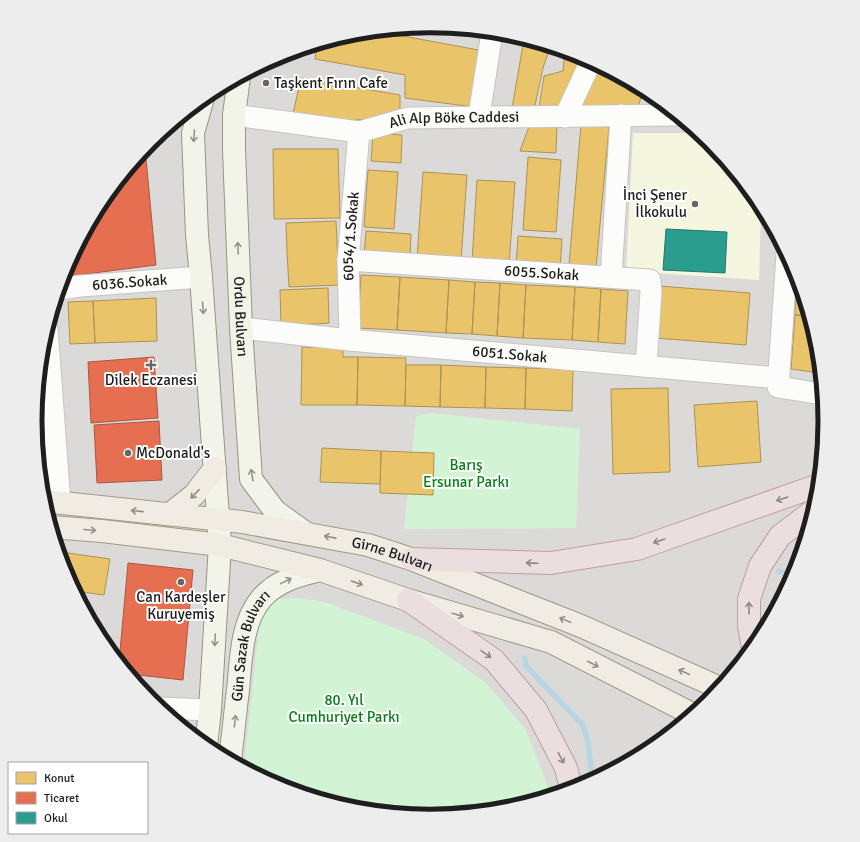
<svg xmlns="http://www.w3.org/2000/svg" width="860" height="842" font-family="Signika,sans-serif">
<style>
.residential{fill:#dbdad8}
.education{fill:#f5f6e0}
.park{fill:#d2f4d4}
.homes{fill:#e9c46a;stroke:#ac9253}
.shops{fill:#e76f51;stroke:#ab5742}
.schools{fill:#2a9d8f;stroke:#26776d}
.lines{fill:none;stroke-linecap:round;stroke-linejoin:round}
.stream{stroke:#b8d6e1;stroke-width:5.5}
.street-casing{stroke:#c5c4c2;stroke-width:23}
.secondary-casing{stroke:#93977d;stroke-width:24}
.primary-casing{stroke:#a29a82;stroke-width:24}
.highway-casing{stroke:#c39ca5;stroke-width:24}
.street{stroke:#fcfcfb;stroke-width:21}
.secondary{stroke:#f3f4e9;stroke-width:22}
.primary{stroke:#f1ece3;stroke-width:22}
.highway{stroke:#eadedf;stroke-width:22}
.oneway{stroke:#93948e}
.oneway2{stroke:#928f8a}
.oneway3{stroke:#8e8888}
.poi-dot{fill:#666664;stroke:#fff;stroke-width:1.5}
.labels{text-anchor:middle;stroke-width:4;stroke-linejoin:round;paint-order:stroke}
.poi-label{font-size:15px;fill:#1e1e1e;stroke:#fff;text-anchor:start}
.street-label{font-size:15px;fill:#1e1e1e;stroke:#fff}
.park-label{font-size:15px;fill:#068118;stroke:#fff}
.rim{fill:none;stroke:#1e1e1e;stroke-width:5}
</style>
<rect width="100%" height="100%" fill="#ecebe6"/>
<!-- residential -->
<path class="residential" d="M36 421a394 394 0 1 1 788 0a394 394 0 1 1-788 0Z"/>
<!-- education -->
<path class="education" d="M633 133H699L709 142 759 202 761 207 759 280 626 271Z"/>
<!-- park -->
<path class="park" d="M432 413 580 429 576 528 404 529 416 416Z
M298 598 325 602 424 639 486 683 526 730 551 795 507 808 430 816 353 808 279 786 244 767 260 618 276 599Z"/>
<!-- homes -->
<path class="homes" d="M376 31 484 51 474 107 405 98V75L315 59 317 44 353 34Z
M524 39 550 47 543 68 534 110 511 114Z
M565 51 585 58 563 113 538 114 544 76 563 71Z
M598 65 643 89 637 112H577Z
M301 78 400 95V116L346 121 292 118Z
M530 124 557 125 556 153 520 151Z
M581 125 609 127 596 268 569 265Z
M373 133 402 135 401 163 371 161Z
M273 149H338L340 218 274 219Z
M528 157 561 160 556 232 523 230Z
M368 170 398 172 394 229 364 227Z
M423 172 467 175 461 262 417 259Z
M477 180 515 182 509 265 472 262Z
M336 221 339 285 289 287 287 252 286 223Z
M366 231 411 234 410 258 364 255Z
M518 236 562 239 560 269 516 266Z
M361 275 400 277 397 330 358 328Z
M400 277 449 280 446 333 397 330Z
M449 280 475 282 472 334 446 333Z
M796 280H798L809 316 795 315Z
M475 282 500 283 497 336 472 334Z
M500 283 526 285 523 338 497 336Z
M526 285 575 287 572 340 523 338Z
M659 286 750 293 746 345 655 338Z
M575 287 601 289 598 342 572 340Z
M328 288 329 323 281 326 280 290Z
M601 289 628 291 625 344 598 342Z
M156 298 157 341 95 343 93 301Z
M93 301 95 343 70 344 68 302Z
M795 315 809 316 817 344 820 373 791 369Z
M302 347 343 348V357H358L357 405H301Z
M358 357 406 358 405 406 357 405Z
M406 365H441L440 407 405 406Z
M441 365 486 367 485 408 440 407Z
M486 367 526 368 525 409 485 408Z
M526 368 573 369 572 411 525 409Z
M668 388 670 472 613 474 611 389Z
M757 401 761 462 698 467 694 405Z
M322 448 381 451 380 484 320 482Z
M381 451 434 453 433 495 380 493Z
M61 552 110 559 104 595 75 591 65 572 60 555Z"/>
<!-- shops -->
<path class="shops" d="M145 148 156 265 70 276 69 262 102 201Z
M154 357 158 418 91 423 88 362Z
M159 421 162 480 97 483 94 425Z
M128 563 193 570 183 680 129 674 119 662Z"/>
<!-- schools -->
<path class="schools" d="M666 229 727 232 725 273 663 270Z"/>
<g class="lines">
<!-- stream -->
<path class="stream" d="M779 571 793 576
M525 658 526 666 582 724 588 741 592 780"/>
<!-- street casing -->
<g class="street-casing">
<g id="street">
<path id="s1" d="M234 115 359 132 408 118 676 115"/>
<path d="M479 116 492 32"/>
<path d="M565 117 591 61"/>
<path d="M787 254 778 387 822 394"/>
<path id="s2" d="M348 260 650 280 651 292 646 366"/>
<path d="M611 277 621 115"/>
<path id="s3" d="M59 289 80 286 201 277"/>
<path d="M47 328 60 503"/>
<path id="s4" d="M241 328 350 340 779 378"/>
<path id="s5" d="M350 340 348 260 359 132"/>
<path d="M160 708 210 710"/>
</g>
</g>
<!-- secondary casing -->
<g class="secondary-casing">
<g id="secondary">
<path id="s6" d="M239 77 234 115V150L241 328 251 479 275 511 304 532"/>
<path d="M203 98 193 133 197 235 201 277 220 545 210 710 206 746"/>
<path id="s7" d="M230 760C233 737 235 713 238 690 241 660 241 623 261 599 276 581 299 575 320 570"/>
</g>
</g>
<!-- primary casing -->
<g class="primary-casing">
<g id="primary">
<path id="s8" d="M44 501 242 522 368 545 411 559 581 626 720 688"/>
<path d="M170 514 194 495 215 468"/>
<path d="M51 527 102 531 220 545 320 570 408 600 551 642 692 714"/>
</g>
</g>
<!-- highway casing -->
<g class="highway-casing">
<path id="highway" d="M411 559 551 563 637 549 819 485
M408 600 494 660 536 710 566 768 571 789
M753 647 749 626V599L760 566 780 536 814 510"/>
</g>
<!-- street -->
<use href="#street" class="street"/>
<!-- secondary -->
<use href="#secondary" class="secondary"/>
<!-- primary -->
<use href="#primary" class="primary"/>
<!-- highway -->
<use href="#highway" class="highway"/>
</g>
<!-- one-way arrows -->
<defs><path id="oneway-shaft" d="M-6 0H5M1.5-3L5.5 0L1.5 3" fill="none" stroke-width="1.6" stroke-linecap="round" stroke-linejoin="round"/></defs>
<g class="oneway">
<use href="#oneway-shaft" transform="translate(194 136) rotate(94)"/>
<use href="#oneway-shaft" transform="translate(238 248) rotate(-92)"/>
<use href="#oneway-shaft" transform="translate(203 308) rotate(86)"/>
<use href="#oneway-shaft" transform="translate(252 475) rotate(-100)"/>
<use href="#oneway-shaft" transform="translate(286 581) rotate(-26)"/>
<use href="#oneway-shaft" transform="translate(215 640) rotate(93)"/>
<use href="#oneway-shaft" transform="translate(235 721) rotate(-84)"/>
</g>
<g class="oneway2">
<use href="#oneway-shaft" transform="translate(195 494) rotate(133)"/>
<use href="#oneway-shaft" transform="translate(137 511) rotate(-174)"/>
<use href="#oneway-shaft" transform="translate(90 530) rotate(5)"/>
<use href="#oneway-shaft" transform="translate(330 537) rotate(-169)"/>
<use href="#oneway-shaft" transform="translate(357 583) rotate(19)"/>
<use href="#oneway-shaft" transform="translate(458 615) rotate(16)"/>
<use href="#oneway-shaft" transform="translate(565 620) rotate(-158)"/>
<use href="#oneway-shaft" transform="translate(593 664) rotate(27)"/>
<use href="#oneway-shaft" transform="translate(684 672) rotate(-156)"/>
</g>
<g class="oneway3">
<use href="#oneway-shaft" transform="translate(782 499) rotate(161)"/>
<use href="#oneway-shaft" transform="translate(659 541) rotate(161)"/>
<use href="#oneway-shaft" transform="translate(532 563) rotate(-178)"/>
<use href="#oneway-shaft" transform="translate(749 608) rotate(-90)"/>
<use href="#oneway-shaft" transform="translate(486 654) rotate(35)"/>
<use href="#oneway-shaft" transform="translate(561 758) rotate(63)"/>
</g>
<!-- markers -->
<g class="poi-dot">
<circle cx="266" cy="83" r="4"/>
<circle cx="695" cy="204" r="4"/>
<path d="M149 359h4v4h4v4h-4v4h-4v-4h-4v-4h4z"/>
<circle cx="128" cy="453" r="4"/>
<circle cx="181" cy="582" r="4"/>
</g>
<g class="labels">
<!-- poi labels -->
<g class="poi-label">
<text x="274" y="88">Taşkent Fırın Cafe</text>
<text x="687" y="200" text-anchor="end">İnci Şener<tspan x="687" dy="17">İlkokulu</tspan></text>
<text x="151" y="385" text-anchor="middle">Dilek Eczanesi</text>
<text x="136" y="458">McDonald's</text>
<text x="181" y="602" text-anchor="middle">Can Kardeşler<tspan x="181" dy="17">Kuruyemiş</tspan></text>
</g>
<!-- street labels -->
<g class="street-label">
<text dy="5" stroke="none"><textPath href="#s1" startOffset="223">Ali Alp Böke Caddesi</textPath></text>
<text dy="5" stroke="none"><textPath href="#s5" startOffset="104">6054/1.Sokak</textPath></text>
<text dy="5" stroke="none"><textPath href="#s2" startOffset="194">6055.Sokak</textPath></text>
<text dy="5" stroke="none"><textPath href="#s3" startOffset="71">6036.Sokak</textPath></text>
<text dy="5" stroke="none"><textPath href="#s6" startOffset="240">Ordu Bulvarı</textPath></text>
<text dy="5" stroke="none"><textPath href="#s4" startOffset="270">6051.Sokak</textPath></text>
<text dy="5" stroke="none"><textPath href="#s8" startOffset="353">Girne Bulvarı</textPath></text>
<text dy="5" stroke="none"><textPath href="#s7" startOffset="117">Gün Sazak Bulvarı</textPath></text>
</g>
<!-- park labels -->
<g class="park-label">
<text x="466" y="470">Barış<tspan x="466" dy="17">Ersunar Parkı</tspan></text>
<text x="344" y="705">80. Yıl<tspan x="344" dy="17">Cumhuriyet Parkı</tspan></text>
</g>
</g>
<!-- crop -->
<path d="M0 0H860V842H0ZM42 421a388 388 0 1 1 776 0a388 388 0 1 1-776 0Z" fill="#ededed" fill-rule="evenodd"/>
<path class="rim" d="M42 421a388 388 0 1 1 776 0a388 388 0 1 1-776 0Z"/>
<!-- legend -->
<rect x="8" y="762" width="140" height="72" fill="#ffffff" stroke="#a5a5a5"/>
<rect x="16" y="772" width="20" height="12" fill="#e9c46a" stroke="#a5a5a5"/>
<text x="44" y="782" font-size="12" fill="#1e1e1e">Konut</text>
<rect x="16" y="792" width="20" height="12" fill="#e76f51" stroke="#a5a5a5"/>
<text x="44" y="802" font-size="12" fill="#1e1e1e">Ticaret</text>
<rect x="16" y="812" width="20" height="12" fill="#2a9d8f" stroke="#a5a5a5"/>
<text x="44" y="822" font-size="12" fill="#1e1e1e">Okul</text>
</svg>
